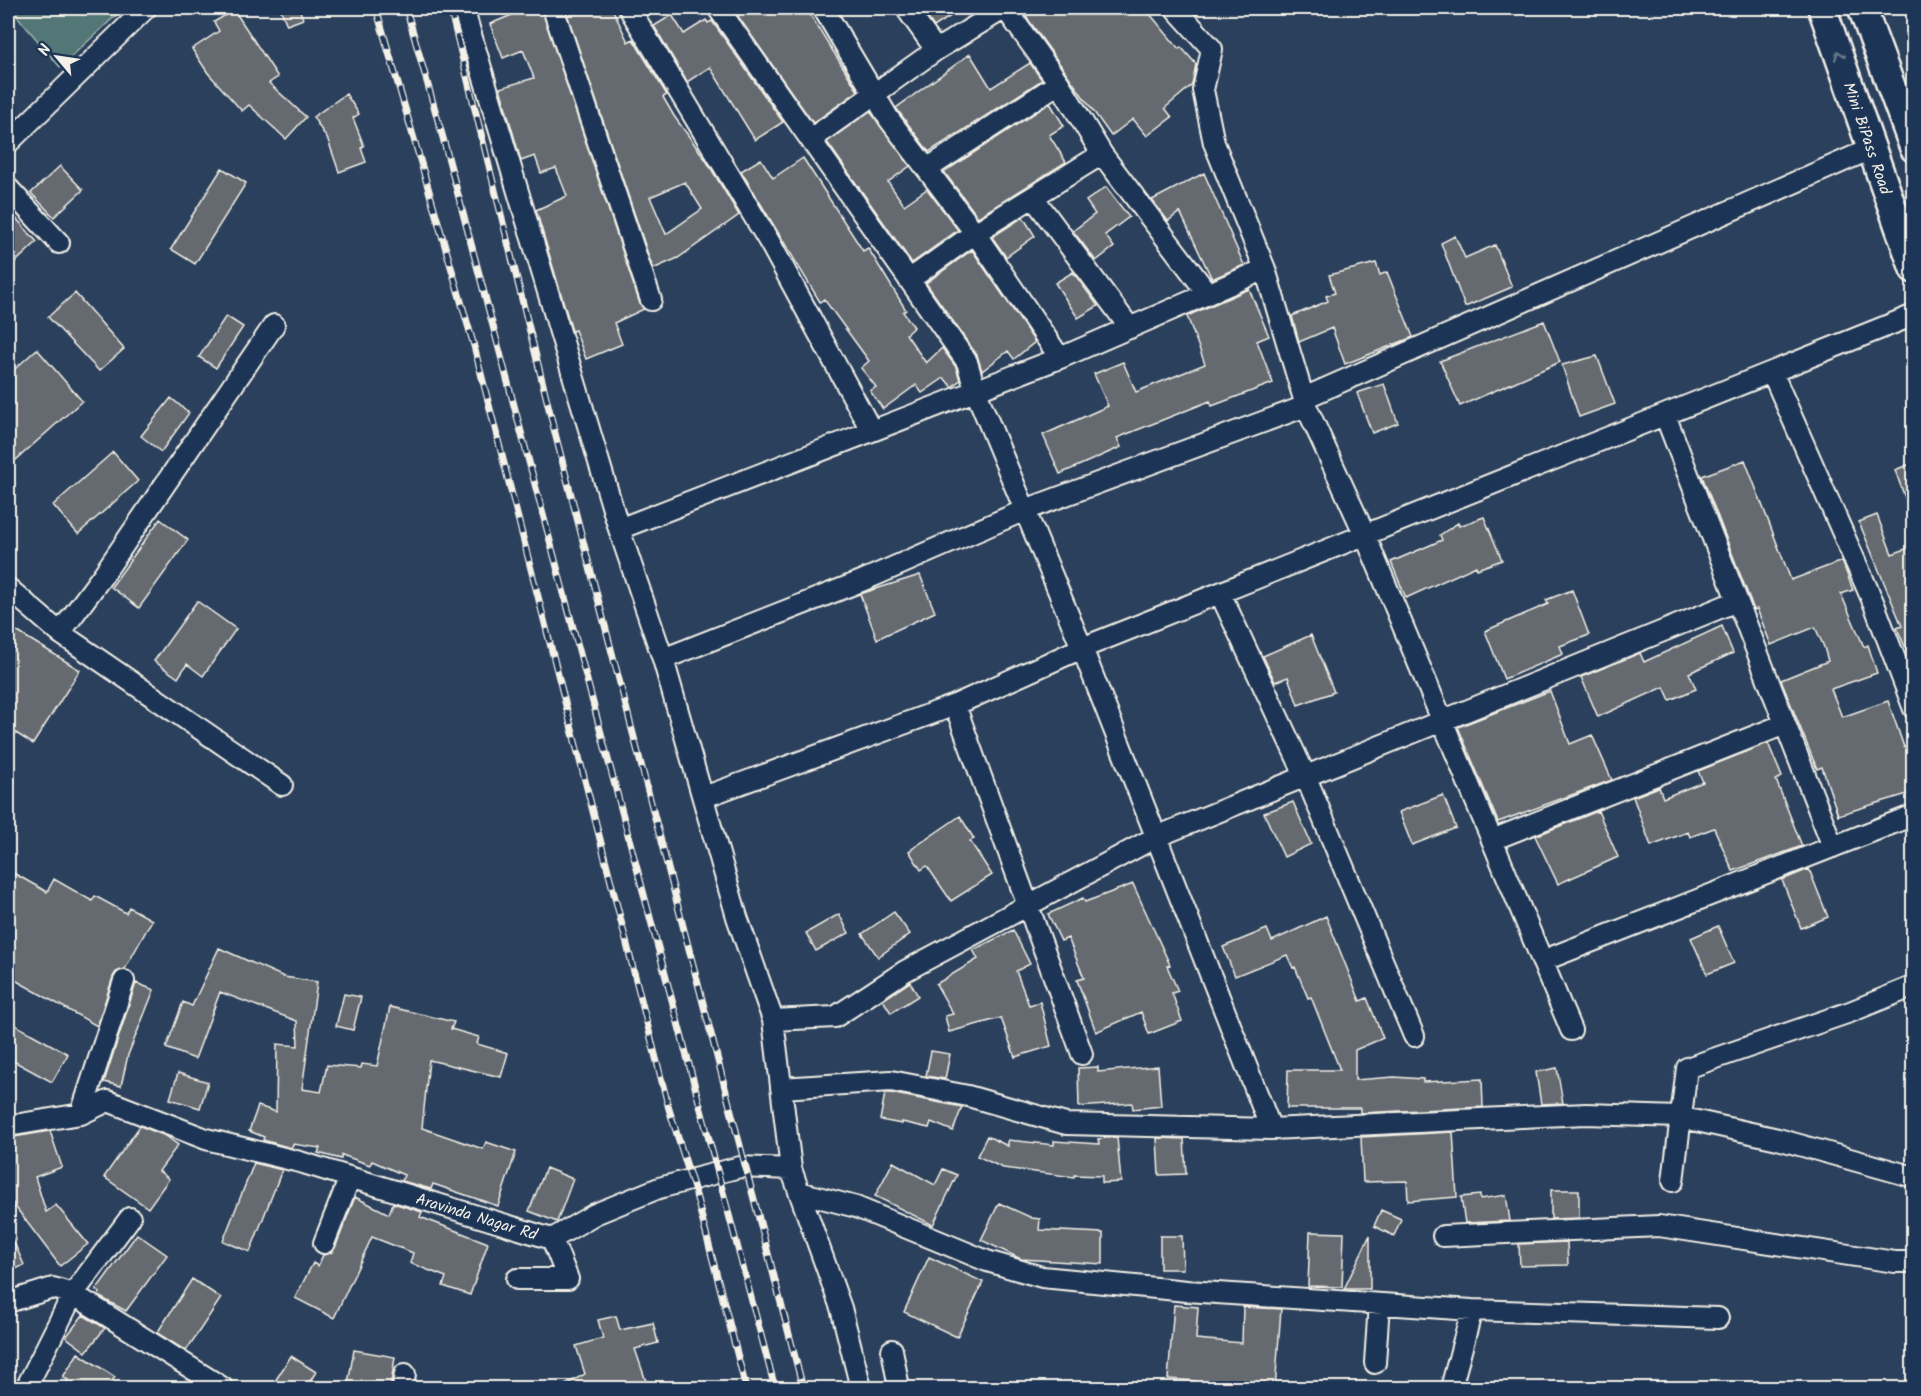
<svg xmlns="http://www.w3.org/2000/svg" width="1921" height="1396" font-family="Kalam,sans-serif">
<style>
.green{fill:#537677;stroke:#a4b4b0;stroke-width:1.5}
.building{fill:#656a70;stroke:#f4f1e8;stroke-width:1.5;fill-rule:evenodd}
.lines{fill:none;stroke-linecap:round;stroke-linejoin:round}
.street-casing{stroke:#f4f1e8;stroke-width:24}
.secondary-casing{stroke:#f4f1e8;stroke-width:32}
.street{stroke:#1d3557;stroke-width:20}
.secondary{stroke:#1d3557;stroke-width:27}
.rail-casing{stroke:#f4f1e8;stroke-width:7}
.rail{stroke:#1d3557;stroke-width:4.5;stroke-dasharray:14;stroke-linecap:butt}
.oneway{stroke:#68778a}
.labels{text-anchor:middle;stroke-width:5;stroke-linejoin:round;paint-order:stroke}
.street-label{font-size:16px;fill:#f4f1e8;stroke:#1d3557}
</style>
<rect width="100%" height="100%" fill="#2b405c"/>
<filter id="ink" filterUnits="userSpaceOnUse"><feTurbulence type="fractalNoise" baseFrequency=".0167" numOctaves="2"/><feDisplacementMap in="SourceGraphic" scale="12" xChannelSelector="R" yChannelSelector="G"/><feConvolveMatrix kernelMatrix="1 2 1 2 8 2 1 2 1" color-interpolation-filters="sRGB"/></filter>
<g filter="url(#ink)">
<!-- green -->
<path class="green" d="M10 8H124L60 67Z"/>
<!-- building -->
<path class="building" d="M280 8H299L303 19 287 25Z
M529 8H541L640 304 644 309 614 323 622 344 586 359 575 330 572 331 536 210 567 196 556 168 541 173 535 156 521 161 500 88 534 78 523 50 503 58 490 24Z
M565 8H612L628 42 633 39 667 95 663 97 674 116 706 160 739 215 678 258 653 269ZM685 182 702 209 666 234 650 197Z
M732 8H806L858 91 813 123Z
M920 8H963L934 27Z
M1020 8H1145L1179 49 1181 47 1196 64 1192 85 1165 108 1172 117 1147 136 1133 119 1111 136Z
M234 10 278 77 269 83 306 117 286 139 249 105 242 111 208 73 192 49 219 31 214 22Z
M672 15 684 34 706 20 708 23 712 21 783 122 755 140 710 67 687 82 654 26Z
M970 54 991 88 1030 63 1042 80 929 152 896 108Z
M346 94 359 114 353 118 364 146 361 148 366 162 339 172 328 140 313 117Z
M1050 103 1064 126 1049 135 1066 162 978 217 944 172Z
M870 111 910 166 888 182 904 205 927 189 958 230 912 263 827 142Z
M803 158 863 251 868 248 906 310 903 312 914 327 906 334 926 363 942 348 956 367 960 380 952 387 944 378 922 393 916 385 883 409 870 391 876 387 861 368 869 361 824 299 820 302 741 171 761 159 773 178Z
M60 166 83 190 54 217 31 193Z
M222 168 246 183 195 264 171 249Z
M1204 173 1244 265 1212 279 1180 212 1168 221 1152 200Z
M1106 187 1129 217 1105 235 1114 247 1096 261 1073 231 1095 214 1086 201Z
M8 209 37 242 8 269Z
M1023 217 1035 236 1006 257 992 237Z
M1455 236 1465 258 1495 245 1512 287 1465 307 1441 243Z
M972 250 1035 342 1014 359 1008 351 982 371 977 355 926 283Z
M1376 263 1380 275 1387 272 1413 337 1345 364 1332 328 1299 342 1292 316 1328 301 1326 296 1335 293 1329 275Z
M1073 272 1098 306 1078 318 1055 283Z
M1249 289 1269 336 1257 341 1273 383 1212 406 1210 401 1117 438 1121 447 1060 474 1043 435 1108 406 1094 374 1123 362 1136 392 1205 364 1187 316Z
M75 293 124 349 99 371 48 317Z
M226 316 243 327 216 368 199 357Z
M1544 321 1560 362 1460 406 1440 361Z
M37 349 82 401 8 467V375Z
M1597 356 1615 404 1579 417 1562 365Z
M1384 384 1398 423 1372 433 1357 393Z
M171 398 189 413 161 452 141 436Z
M113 452 138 481 78 534 53 505Z
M1745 460 1791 580 1842 561 1853 590 1841 594 1864 647 1868 645 1877 673 1831 689 1842 717 1888 701 1904 747 1914 744V792L1838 815 1822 767 1817 769 1781 680 1828 661 1824 647 1815 627 1771 645 1757 609 1754 610 1702 476Z
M1910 464 1914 473 1912 517 1895 470Z
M1877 515 1892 554 1914 546V668L1897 628 1902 626 1859 522Z
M1484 517 1502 560 1477 569 1476 566 1406 598 1391 562 1442 540 1440 535 1458 523 1459 526Z
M160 519 188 540 139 608 111 587Z
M920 575 935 612 877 639 860 594Z
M1572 590 1589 635 1560 646 1563 654 1504 679 1485 631 1548 604 1546 600Z
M197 601 236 629 203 676 187 664 178 678 154 661Z
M8 626 80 670 33 744 8 728Z
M1722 626 1733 653 1689 673 1696 689 1670 700 1664 687 1598 717 1581 677 1640 653 1644 662Z
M1311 635 1334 692 1298 705 1288 677 1275 682 1263 656Z
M1550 691 1570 744 1592 735 1612 780 1498 822 1458 727Z
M1768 743 1782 777 1776 780 1802 846 1733 871 1714 828 1690 837 1688 832 1651 846 1633 797 1659 787 1663 798 1703 782 1698 771Z
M1443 795 1456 828 1412 845 1399 812Z
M1293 802 1311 844 1284 857 1264 813Z
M1598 811 1618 857 1558 884 1535 836Z
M960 816 974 839 970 841 992 875 951 901 927 866 921 870 909 851Z
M1809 869 1828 917 1801 928 1782 880Z
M8 870 47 892 54 879 92 901 95 896 126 913 129 907 152 920 125 969 116 972 113 977 97 1026 8 976Z
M1133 884 1170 965 1167 966 1178 991 1172 993 1182 1021 1149 1034 1141 1012 1096 1032 1077 980 1084 978 1068 938 1061 941 1048 914 1083 898 1085 902Z
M894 912 910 934 878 957 862 934Z
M839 914 849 933 816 951 806 933Z
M1326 916 1360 1001 1367 998 1383 1038 1355 1050V1080L1394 1077 1423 1079V1082L1482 1079 1483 1107 1360 1113V1108H1287L1288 1070H1340L1311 997 1308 998 1295 967 1293 968 1287 955 1235 976 1223 947 1267 929 1272 941Z
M1718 926 1734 963 1707 974 1691 938Z
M1013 930 1030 964 1016 971 1029 1005 1040 1002 1051 1046 1015 1057 1001 1018 949 1032 945 1016 953 1014 936 984 978 959 973 950Z
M219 948 284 977 317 982 302 1089 321 1092 327 1065 361 1068 362 1064 377 1066 390 1007 454 1022 451 1029 479 1037 477 1044 508 1053 501 1077 429 1060 422 1128 483 1149 486 1142 516 1152 498 1206 433 1184 431 1189 402 1181 404 1175 372 1161 370 1165 342 1155 341 1159 318 1153 320 1148 293 1144 291 1148 263 1140 264 1137 249 1131 258 1106 276 1112 277 1044 298 1046 297 1021 220 992 195 1059 166 1048 183 1002 192 1006Z
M910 982 918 996 891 1013 883 1000Z
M136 983 154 990 128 1055 121 1086 104 1082Z
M344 994 361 997 353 1030 336 1026Z
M8 1021 68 1054 52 1082 8 1058Z
M931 1051 950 1054 945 1079 926 1076Z
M1158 1066 1161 1106 1133 1109 1132 1103 1079 1107 1078 1068 1098 1067V1072Z
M1557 1068 1563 1103 1541 1104 1536 1072Z
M178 1073 208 1082 200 1108 170 1099Z
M885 1093H890L962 1107 953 1131 931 1122 929 1128 902 1122V1124L880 1120Z
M140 1126 166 1136 178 1145 159 1171 169 1179 148 1208 104 1177Z
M50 1131 62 1167 35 1177 46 1212 56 1205 88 1244 60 1266 8 1197V1138Z
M1453 1132 1457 1197 1408 1201 1407 1181 1363 1182 1361 1137Z
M987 1136 1008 1146V1140L1054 1145V1141L1099 1144 1098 1139 1117 1137 1121 1182 1102 1183V1176L1074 1175V1177L1003 1168 977 1156Z
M1157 1138 1184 1139 1186 1174 1159 1175Z
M893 1162 935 1185 943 1169 957 1175 933 1225 875 1196Z
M254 1163 282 1170 250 1252 223 1241Z
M546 1168 573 1179 557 1222 529 1211Z
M1551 1190H1579V1218L1551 1219Z
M1480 1195V1199L1506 1195 1510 1221 1465 1223 1461 1197Z
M355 1197 389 1214 393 1203 422 1212 420 1217 488 1243 470 1295 443 1286 446 1277 410 1263 413 1253 372 1237 334 1318 295 1298 313 1263 318 1266 323 1255 331 1253 335 1248Z
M999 1203 1032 1218 1040 1219 1039 1230 1103 1233V1264L1021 1259 981 1240Z
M1381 1210 1401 1219 1394 1236 1374 1226Z
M8 1229 24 1265 8 1273Z
M1310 1232 1344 1233 1342 1287 1308 1286Z
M137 1234 167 1255 126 1311 98 1296 100 1293 96 1290Z
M1370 1235V1289H1344Z
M1160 1236H1182L1183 1269H1160Z
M1567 1242 1568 1265 1520 1266 1519 1244Z
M929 1257 983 1282 957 1337 904 1312Z
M192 1279 221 1298 186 1351 157 1333Z
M1174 1305 1198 1307 1196 1339 1242 1343 1243 1307 1281 1309 1275 1389H1194L1195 1381 1168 1379Z
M83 1315 105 1328 86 1352 66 1337Z
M616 1316 620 1330 653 1323 658 1343 635 1349 647 1384 634 1389H558L585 1374 576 1346 603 1338 598 1320Z
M354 1350 395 1357 390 1389H347Z
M78 1353 115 1377 107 1389H63L68 1380 63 1377Z
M291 1356 316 1372 305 1389H270Z"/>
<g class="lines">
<!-- street casing -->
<g class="street-casing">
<path id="street" d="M463 8 619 529 663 659 737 917 773 1020 791 1169
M553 8 651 300
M629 8 770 243 871 430
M718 8 967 362 976 392 1082 648 1271 1129
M906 8 936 50
M1175 8 1212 49 1203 90 1214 143 1265 269 1306 406
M811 139 936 50 1005 8 1059 83 1102 154 1208 294
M8 143 146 8
M927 169 1059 83
M8 188 59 243
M1033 197 1130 328
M909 280 975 233 1102 154
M1060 358 1265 269
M1772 372 1874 604 1914 709
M1304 398 1873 148
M1665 415 1833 847
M619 529 1060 358 975 233 889 119 823 8
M8 588 60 633 282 785
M1220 593 1305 775 1414 1036
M60 633 103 575 274 325
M663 659 864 580 1025 510 1306 406 1365 535 1571 1030
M955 705 1082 1054
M704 797 955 705 1082 648 1914 315
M1492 840 1785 724
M1542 961 1914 815
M773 1020 835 1017 905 971 1156 837 1737 601
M781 1088 891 1081 968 1096 1066 1124 1271 1129 1586 1114 1679 1117 1778 1139 1914 1177
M81 1114 124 981
M8 1126 81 1114 108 1101 206 1139 300 1162 552 1239 595 1214 659 1188 740 1167 791 1169 841 1308 861 1388
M1673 1181 1687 1068 1850 1012 1914 986
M799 1192 856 1207 987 1261 1042 1277 1187 1291 1472 1310 1718 1318
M1443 1236 1659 1226 1895 1262H1914
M324 1243 350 1177
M517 1279H568L552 1239
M8 1302 53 1288 73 1294 223 1388
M892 1350 899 1388
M1375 1363 1379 1304
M26 1388 73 1294 130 1218
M403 1388 405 1374
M1451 1388 1472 1310"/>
</g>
<!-- secondary casing -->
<g class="secondary-casing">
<path id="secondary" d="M1822 8 1914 269
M1862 8 1914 148"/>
</g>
<!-- street -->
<use href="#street" class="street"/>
<!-- secondary -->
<use href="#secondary" class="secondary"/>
<!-- rail casing -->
<g class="rail-casing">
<path id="rail" d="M376 8 474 346 669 1109 696 1195 746 1388
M406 8 443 138 775 1388
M450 8 556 437 803 1388"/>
</g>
<!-- rail -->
<use href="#rail" class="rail"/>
</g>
<!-- one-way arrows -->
<defs><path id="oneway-chevron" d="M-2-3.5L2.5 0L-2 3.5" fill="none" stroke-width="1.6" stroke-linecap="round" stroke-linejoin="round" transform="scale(1.5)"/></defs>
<use class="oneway" href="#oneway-chevron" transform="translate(1839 55) rotate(-110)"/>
</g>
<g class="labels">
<!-- street labels -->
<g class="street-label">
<text transform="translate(1868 138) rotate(71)" y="6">Mini BiPass Road</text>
<text transform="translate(477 1216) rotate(17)" y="6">Aravinda Nagar Rd</text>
</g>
</g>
<!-- margin -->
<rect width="1921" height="1396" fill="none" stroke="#1d3557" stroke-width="30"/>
<rect x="15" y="15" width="1891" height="1366" fill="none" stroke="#f4f1e8" stroke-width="2" filter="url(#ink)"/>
<!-- north arrow -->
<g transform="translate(57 57) rotate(299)" stroke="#1d3557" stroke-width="4.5" paint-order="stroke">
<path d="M0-4.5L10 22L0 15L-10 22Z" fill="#f4f1e8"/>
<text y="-9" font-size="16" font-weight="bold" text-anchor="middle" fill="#f4f1e8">N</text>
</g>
</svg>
